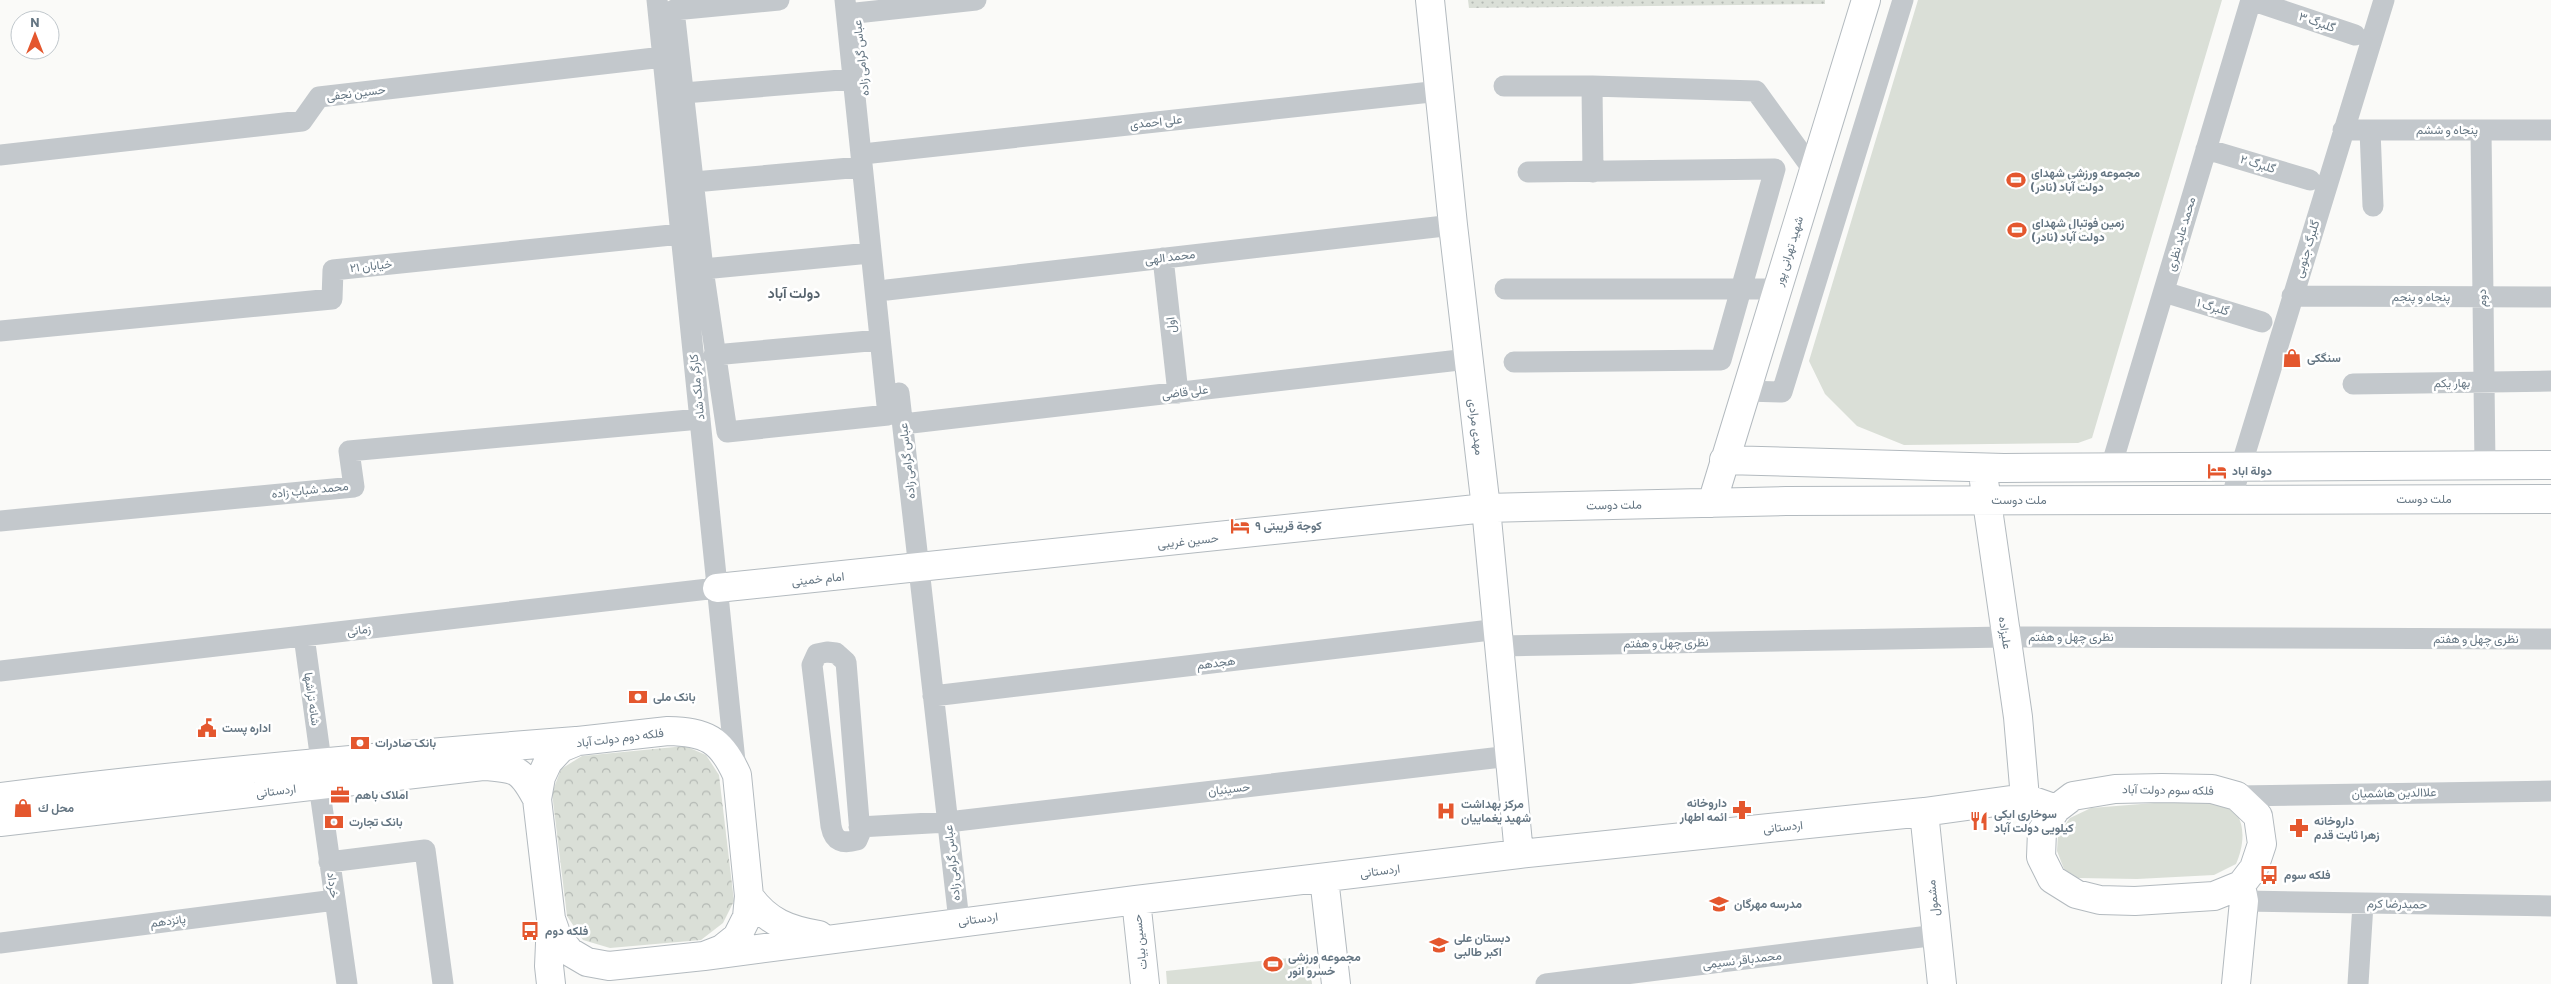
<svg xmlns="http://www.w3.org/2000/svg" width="2551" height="984" font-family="Barlow,Vazirmatn,sans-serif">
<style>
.grass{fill:#dadfd7}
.forest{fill:url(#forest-crowns)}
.park{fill:url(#park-dots)}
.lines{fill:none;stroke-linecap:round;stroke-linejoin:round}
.secondary-casing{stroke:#b3babf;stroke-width:30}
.street{stroke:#c3c8cc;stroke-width:21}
.secondary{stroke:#fff;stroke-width:28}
.labels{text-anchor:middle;stroke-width:5;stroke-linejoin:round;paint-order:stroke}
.street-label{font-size:12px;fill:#657683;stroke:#fff}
.poi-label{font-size:12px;font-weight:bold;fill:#657683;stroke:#fff;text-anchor:start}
.neighbourhood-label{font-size:14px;font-weight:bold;fill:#57646e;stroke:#fff}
</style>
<defs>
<pattern id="forest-crowns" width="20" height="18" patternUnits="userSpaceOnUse" patternTransform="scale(1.25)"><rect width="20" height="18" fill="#dadfd7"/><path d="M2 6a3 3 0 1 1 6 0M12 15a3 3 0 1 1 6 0" fill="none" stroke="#b4b9b4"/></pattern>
<pattern id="park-dots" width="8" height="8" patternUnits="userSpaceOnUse" patternTransform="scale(1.25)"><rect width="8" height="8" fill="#dadfd7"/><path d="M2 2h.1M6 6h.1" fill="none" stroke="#b4b9b4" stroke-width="1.8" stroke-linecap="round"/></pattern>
</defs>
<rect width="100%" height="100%" fill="#fafaf8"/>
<!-- grass -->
<path class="grass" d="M1918 0H2222L2092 438 2078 443 1904 445 1857 426 1825 394 1809 361Z
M2154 803C2174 803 2196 800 2216 803 2248 807 2246 842 2236 864L2214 875 2137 879 2078 878 2064 869 2057 851 2058 834 2070 818 2091 808Z
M1308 956 1312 984H1167L1166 971Z"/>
<!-- forest -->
<path class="forest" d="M685 746 706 755 719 775 734 901 723 923 701 940 610 948 583 940 567 916 552 793 561 769 582 756Z"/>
<!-- park -->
<path class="park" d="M1468 0H1825V4L1469 8Z"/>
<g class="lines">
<!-- secondary casing -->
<g class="secondary-casing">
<path id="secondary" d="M1430 0 1453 225 1486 508 1519 854
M1724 460 2004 468 2551 465
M1984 481 2018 717 2025 798
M1712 503 1866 0
M717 588 1486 508 1786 501 2551 499
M668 731C706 732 721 739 737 775L749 896 747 917 737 937 722 949 704 956 609 966 587 962 570 952 557 936 551 919 537 799 541 777 548 762 561 748 578 741Z
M2162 788 2212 789 2237 796 2258 816 2262 844 2254 868 2241 885 2214 896 2135 901 2100 900 2076 894 2052 879 2041 857 2042 831 2056 809 2073 796 2115 789Z
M0 797C191 773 383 756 576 741
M1924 812 1942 984
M0 822 483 766C517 768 521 769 537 799
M1324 878 1336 984
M749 896C767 922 789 930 819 935
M1136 900 1145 984
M551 921 549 966 551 984
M704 956 1136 900 1519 854 1924 812 2025 798 2056 809
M2236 984 2244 901 2241 885"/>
</g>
<!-- street -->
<path class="street" d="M657 0 736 771
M779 0 674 10 703 269 727 432 888 415 845 0
M2251 0 2355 35
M856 13 976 0
M1504 86H1592L1593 172
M1592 86 1756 91 1814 171
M684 93 853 79
M2343 130H2551
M2370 130 2373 206
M2481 130 2485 465
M2206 149 2310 180
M872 153 1440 91
M0 155 302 121 319 97 663 57
M694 182 861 167
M1163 258 1178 393
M703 269 870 253
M1505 289H1777
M887 290 1453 225
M2164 292 2262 322
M2292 296 2551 297
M0 331 332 299 333 270 681 234
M714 355 880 340
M1514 362 1721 360 1775 169 1528 172
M2353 384 2551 381
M1746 391 1782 392 1903 0
M899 393 959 921
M903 424 1468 359
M2111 467 2251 0
M2231 499 2384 0
M0 521 354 487 349 451 700 419
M304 636 321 761
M1501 646 2005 637 2551 639
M827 652 836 653 846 662 860 833 857 840C843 844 834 842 831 826L812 665 817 654Z
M0 671 717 588
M933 696 1499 629
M319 785 347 984
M2237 796 2551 791
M859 827 948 822 1510 756
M329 862 425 850 443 984
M2244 901 2551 906
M0 943 335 900
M1546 984 1937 935
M2358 984 2363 904"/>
<!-- secondary -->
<use href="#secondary" class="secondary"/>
</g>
<!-- icons -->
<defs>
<g id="stadium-bare" transform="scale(1.5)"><path d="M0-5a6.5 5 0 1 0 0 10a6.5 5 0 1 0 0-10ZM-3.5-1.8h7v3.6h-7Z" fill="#e4572e" stroke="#fff" stroke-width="2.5" paint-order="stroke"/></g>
<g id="shop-bare" transform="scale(1.5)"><path d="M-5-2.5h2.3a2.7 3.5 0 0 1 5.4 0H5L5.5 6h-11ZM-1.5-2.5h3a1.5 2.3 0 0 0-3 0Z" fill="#e4572e" stroke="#fff" stroke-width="2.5" paint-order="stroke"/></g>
<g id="hotel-bare" transform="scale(1.5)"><path d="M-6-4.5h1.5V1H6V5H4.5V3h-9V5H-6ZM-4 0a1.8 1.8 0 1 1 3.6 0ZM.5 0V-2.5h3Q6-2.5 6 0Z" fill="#e4572e" stroke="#fff" stroke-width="2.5" paint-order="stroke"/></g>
<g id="bank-bare" transform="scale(1.5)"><path d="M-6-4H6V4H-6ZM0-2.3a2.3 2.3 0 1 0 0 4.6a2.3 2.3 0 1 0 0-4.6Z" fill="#e4572e" stroke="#fff" stroke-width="2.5" paint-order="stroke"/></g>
<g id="civic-bare" transform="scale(1.5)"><path d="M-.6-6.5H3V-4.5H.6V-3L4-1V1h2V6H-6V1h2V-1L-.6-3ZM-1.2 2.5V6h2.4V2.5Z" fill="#e4572e" stroke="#fff" stroke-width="2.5" paint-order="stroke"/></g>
<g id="office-bare" transform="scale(1.5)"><path d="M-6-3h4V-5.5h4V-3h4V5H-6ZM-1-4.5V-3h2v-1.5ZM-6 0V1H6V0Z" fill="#e4572e" stroke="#fff" stroke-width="2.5" paint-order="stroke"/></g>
<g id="pharmacy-bare" transform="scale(1.5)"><path d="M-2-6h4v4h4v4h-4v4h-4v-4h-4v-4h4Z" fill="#e4572e" stroke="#fff" stroke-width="2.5" paint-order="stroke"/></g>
<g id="hospital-bare" transform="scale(1.5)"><path d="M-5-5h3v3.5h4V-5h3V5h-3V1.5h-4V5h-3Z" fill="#e4572e" stroke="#fff" stroke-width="2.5" paint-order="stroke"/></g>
<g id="restaurant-bare" transform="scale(1.5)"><path d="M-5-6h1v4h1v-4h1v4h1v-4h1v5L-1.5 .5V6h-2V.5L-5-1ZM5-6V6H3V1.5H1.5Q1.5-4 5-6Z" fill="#e4572e" stroke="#fff" stroke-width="2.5" paint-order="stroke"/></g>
<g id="bus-bare" transform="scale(1.5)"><path d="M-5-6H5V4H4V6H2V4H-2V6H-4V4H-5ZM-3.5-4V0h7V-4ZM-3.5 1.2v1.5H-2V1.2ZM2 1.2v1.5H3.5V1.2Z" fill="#e4572e" stroke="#fff" stroke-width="2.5" paint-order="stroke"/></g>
<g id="school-bare" transform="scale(1.5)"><path d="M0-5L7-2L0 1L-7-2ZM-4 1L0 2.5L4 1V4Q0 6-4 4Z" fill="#e4572e" stroke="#fff" stroke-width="2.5" paint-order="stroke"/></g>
</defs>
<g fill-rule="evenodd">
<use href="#stadium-bare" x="2016" y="180"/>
<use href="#stadium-bare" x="2017" y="230"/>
<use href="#shop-bare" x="2292" y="358"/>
<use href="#hotel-bare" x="2217" y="471"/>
<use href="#hotel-bare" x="1240" y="526"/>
<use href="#bank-bare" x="638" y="697"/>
<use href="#civic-bare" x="207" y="728"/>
<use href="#bank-bare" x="360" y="743"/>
<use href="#office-bare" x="340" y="795"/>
<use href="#shop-bare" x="23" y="808"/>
<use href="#pharmacy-bare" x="1742" y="810"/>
<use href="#hospital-bare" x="1446" y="811"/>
<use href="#restaurant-bare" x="1979" y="821"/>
<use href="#bank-bare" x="334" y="822"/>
<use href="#pharmacy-bare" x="2299" y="828"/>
<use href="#bus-bare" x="2269" y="875"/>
<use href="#school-bare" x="1719" y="904"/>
<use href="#bus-bare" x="530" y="931"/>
<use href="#school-bare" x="1439" y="945"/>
<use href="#stadium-bare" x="1273" y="964"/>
</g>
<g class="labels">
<!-- street labels -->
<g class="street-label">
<text transform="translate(2317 22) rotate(19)" y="4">گلبرگ ۳</text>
<text transform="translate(861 58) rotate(-96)" y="4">عباس گرامی زاده</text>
<text transform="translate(356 93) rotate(-7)" y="4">حسین نجفی</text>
<text transform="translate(1156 122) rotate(-6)" y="4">علی احمدی</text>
<text x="2447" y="134">پنجاه و ششم</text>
<text transform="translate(2258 164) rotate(17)" y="4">گلبرگ ۲</text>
<text transform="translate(2181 234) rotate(-74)" y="4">محمد عابد نظری</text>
<text transform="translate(2307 249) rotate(-73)" y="4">گلبرگ جنوبی</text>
<text transform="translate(1789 251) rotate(-73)" y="4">شهید تهرانی پور</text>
<text transform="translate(1170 257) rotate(-7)" y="4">محمد الهی</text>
<text transform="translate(371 266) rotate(-6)" y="4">خیابان ۲۱</text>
<text x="2421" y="301">پنجاه و پنجم</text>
<text transform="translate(2482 298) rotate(-91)" y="4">دوم</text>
<text transform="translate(2213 307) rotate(17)" y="4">گلبرگ ۱</text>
<text transform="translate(1171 325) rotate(-96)" y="4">اول</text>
<text transform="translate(2452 383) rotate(-1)" y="4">بهار یکم</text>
<text transform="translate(697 387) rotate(-96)" y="4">کارگر ملک شاد</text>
<text transform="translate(1185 392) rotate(-7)" y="4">علی قاضی</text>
<text transform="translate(1476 427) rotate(83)" y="4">مهدی مرادی</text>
<text transform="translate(907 461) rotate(-96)" y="4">عباس گرامی زاده</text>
<text transform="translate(310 490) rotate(-6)" y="4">محمد شباب زاده</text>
<text x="2424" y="503">ملت دوست</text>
<text x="2019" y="504">ملت دوست</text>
<text transform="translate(1614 505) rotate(-1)" y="4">ملت دوست</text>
<text transform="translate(1188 541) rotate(-6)" y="4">حسین غریبی</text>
<text transform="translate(818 579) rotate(-6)" y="4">امام خمینی</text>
<text transform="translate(359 630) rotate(-7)" y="4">زمانی</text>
<text transform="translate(2005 633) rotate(82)" y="4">علیزاده</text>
<text x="2071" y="641">نظری چهل و هفتم</text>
<text x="2476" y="643">نظری چهل و هفتم</text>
<text transform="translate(1666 643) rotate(-1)" y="4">نظری چهل و هفتم</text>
<text transform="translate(1216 663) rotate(-7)" y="4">هجدهم</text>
<text transform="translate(312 699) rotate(82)" y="4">شانه تراشها</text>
<text transform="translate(620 738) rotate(-7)" y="4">فلکه دوم دولت آباد</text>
<text transform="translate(1229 789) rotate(-7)" y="4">حسینیان</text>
<text transform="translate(2168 790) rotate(1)" y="4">فلکه سوم دولت آباد</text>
<text transform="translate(276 791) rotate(-7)" y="4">اردستانی</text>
<text transform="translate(2394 793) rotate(-1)" y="4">علاالدین هاشمیان</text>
<text transform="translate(1783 827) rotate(-6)" y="4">اردستانی</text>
<text transform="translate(952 863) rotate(-96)" y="4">عباس گرامی زاده</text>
<text transform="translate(1380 871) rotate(-7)" y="4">اردستانی</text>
<text transform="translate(333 885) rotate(82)" y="4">خرداد</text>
<text transform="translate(1933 898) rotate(-96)" y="4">مشمول</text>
<text transform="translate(2397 904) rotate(1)" y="4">حمیدرضا کرم</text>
<text transform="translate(978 919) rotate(-7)" y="4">اردستانی</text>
<text transform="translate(168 921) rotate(-7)" y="4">پانزدهم</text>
<text transform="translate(1140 942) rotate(-96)" y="4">حسین بیات</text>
<text transform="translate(1742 960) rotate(-7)" y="4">محمدباقر نسیمی</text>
</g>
<!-- poi labels -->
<g class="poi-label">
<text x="2031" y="177">مجموعه ورزشی شهدای<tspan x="2031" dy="14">دولت آباد (نادر)</tspan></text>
<text x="2032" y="227">زمین فوتبال شهدای<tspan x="2032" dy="14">دولت آباد (نادر)</tspan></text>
<text x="2307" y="362">سنگکی</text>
<text x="2232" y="475">دولة اباد</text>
<text x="1255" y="530">۹ کوجة قریبتی</text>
<text x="653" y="701">بانک ملی</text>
<text x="222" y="732">اداره پست</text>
<text x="375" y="747">بانک صادرات</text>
<text x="355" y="799">املاک باهم</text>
<text x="1727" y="807" text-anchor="end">داروخانه<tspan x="1727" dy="14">ائمه اطهار</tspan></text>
<text x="1461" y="808">مرکز بهداشت<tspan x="1461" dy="14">شهید یغماییان</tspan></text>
<text x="38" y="812">محل ك</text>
<text x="1994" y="818">سوخاری ایکی<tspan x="1994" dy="14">کیلویی دولت آباد</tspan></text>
<text x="2314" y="825">داروخانه<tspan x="2314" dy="14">زهرا ثابت قدم</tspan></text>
<text x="349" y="826">بانک تجارت</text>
<text x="2284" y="879">فلکه سوم</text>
<text x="1734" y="908">مدرسه مهرگان</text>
<text x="545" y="935">فلکه دوم</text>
<text x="1454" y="942">دبستان علی<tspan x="1454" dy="14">اکبر طالبی</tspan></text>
<text x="1288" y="961">مجموعه ورزشی<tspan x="1288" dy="14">خسرو انور</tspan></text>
</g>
<!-- neighbourhood labels -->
<g class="neighbourhood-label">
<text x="794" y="298">دولت آباد</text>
</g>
</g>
<!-- north arrow -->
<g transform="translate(35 35)"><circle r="24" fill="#ffffff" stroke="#c1c8cd"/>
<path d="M0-4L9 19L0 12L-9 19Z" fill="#e4572e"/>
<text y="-8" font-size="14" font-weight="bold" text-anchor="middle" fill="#657683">N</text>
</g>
</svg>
